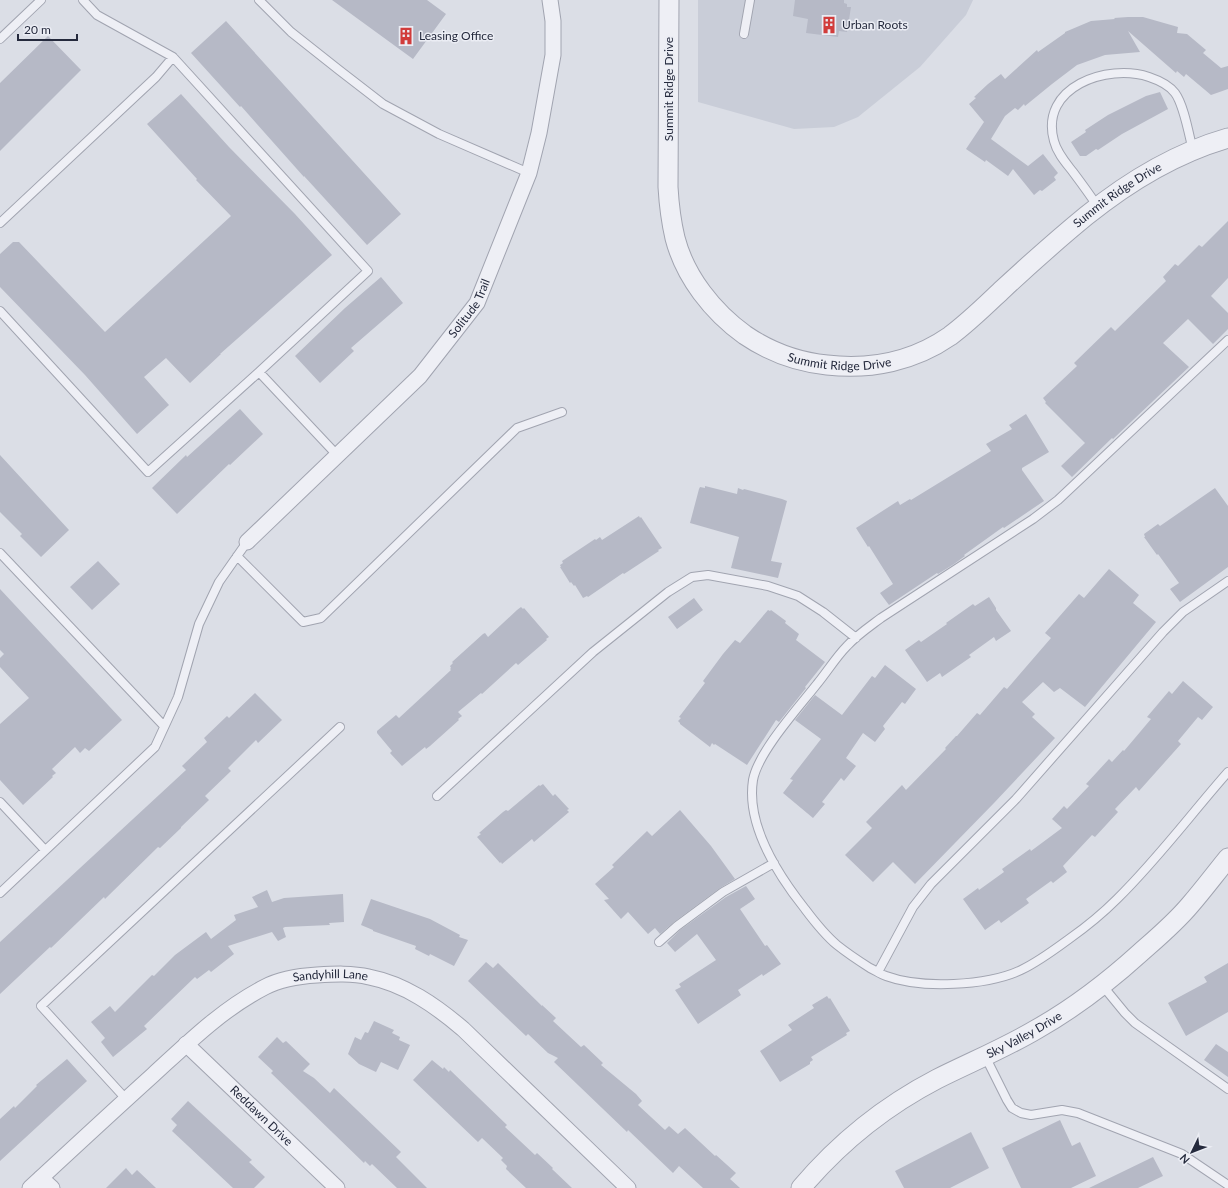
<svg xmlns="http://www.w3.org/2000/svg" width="1228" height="1188" font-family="Lato,sans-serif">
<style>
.built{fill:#c9cdd8}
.building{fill:#b6b9c6}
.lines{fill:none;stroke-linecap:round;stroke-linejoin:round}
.service-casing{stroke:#a1a4b0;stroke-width:10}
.minor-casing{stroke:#a1a4b0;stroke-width:17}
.tertiary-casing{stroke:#a1a4b0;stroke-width:21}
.service{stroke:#eeeff5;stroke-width:8}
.minor{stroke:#eeeff5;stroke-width:15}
.tertiary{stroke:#eeeff5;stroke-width:19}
.labels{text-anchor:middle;stroke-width:3;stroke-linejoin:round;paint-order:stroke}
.poi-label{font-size:12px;fill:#252a3d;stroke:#ebedf4;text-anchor:start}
.street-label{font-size:12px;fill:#252a3d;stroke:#ebedf4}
</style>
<rect width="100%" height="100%" fill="#dbdee6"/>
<!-- built -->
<path class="built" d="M698 0H973L966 15 920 67 858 117 834 127 794 129 698 102Z"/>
<!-- building -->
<path class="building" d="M332 0H427L446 14 413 59Z
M795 0H844V3L847 4V7H851L847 32 839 31 838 37 806 33 808 19 793 16Z
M1128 17H1143L1178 27 1177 33 1187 34 1206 50 1203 53 1221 68 1228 66V89L1211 95 1186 74 1184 77 1177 71 1176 73 1128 31 1140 52 1105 55 1077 65 1052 84 1025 106 1024 104 1018 110 1015 108 1005 116 991 139 1028 166 1043 154 1058 173 1054 177 1056 180 1042 191 1040 190 1034 195 1013 169 1008 176 986 160 985 162 966 149 984 122 969 104 976 98 974 97 988 84 1001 74 1005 79 1037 50 1038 52 1065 33V32L1091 21 1115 19 1114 18Z
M226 21 401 214 367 245 304 176V177L241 106 240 107 191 53Z
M48 36 81 70 0 151V83Z
M1160 92 1168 109 1122 134 1098 150 1096 149 1086 156H1080L1071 142 1086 132 1085 130 1108 115 1146 96Z
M181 94 229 147 295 214 332 255 220 354H221L190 383 166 358 144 377 169 405 137 434 85 375 0 287V254L13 242H19L105 332 231 216 196 180 197 179 147 124Z
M1228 221V278L1211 296 1228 313V329L1213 344 1188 319 1163 343 1189 367 1113 439 1112 438 1072 477 1061 466 1085 443 1045 403 1046 402 1043 398 1077 366 1074 363 1111 327 1115 331 1164 283 1166 281 1163 277 1175 264 1178 266 1199 245 1202 247Z
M381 277 403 303 351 348 354 351 320 383 295 356 345 308Z
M240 409 263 434 230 465 229 464 177 514 152 488 186 455 187 457Z
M1026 414 1049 452 1022 468V470L1044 501 1004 528 1003 527 964 555 965 556 954 564 938 574 937 573 889 605 880 593 893 584 869 546 868 547 856 528 898 501 900 505 910 499 911 500 991 451 986 444 1012 429 1009 425Z
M0 455 69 530 41 557 20 536 22 534 0 512Z
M705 486 737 494 738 488 743 490 744 489 782 499 787 501 771 561 782 563 778 578 731 568 739 537 690 523 699 489 700 487 705 488Z
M1215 488 1228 506V567L1180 602 1170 589 1179 583 1158 554 1157 555 1144 537H1145L1144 534 1158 524 1160 526Z
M639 516 640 518 641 517 662 548 658 550 659 551 624 574 623 573 588 597 587 596 583 598 575 585 574 586 571 582 570 583 560 567H561L560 565 563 563 562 561 595 539 596 540 600 537 602 540Z
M98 561 120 584 92 610 70 587Z
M1109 569 1139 595 1133 603 1156 622 1085 707 1060 688 1054 692 1043 682 1022 702 1035 714 1032 717 1055 738 994 803 915 884 893 862 873 882 845 855 872 828 866 822 902 785 906 790 946 749 945 748 956 736H957L977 713 980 715 1004 687 1007 689 1051 638 1045 633 1079 594 1084 598Z
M0 589 122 720 89 751 85 748 80 753 75 747 52 769 56 773 52 776 53 777 23 805 0 780V724L29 698 0 667V658L4 654 0 650Z
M989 597 996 608V610L1011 631 996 641 994 637 969 655 971 657 942 677 940 673 927 682 905 650 919 640 921 642 947 624 946 623 973 604 975 606Z
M694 598 703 610 677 629 668 617Z
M521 607 523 609 524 608 549 637 546 639 547 640 518 665 516 663 482 694 481 693 458 712 462 716 458 719 459 720 430 746 426 749 425 747 402 766 390 753 392 751 377 733V731L396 715 399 718 451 670 450 669 451 668 450 666 453 663 452 662 483 634 485 633 488 637 517 610Z
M768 610 770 611 771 610 786 621 785 623 799 634 796 640 825 662 805 687 806 688 779 722 776 720 747 765 715 744 714 745 712 743 710 747 680 724V723L678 721 681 718 679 717 705 683 703 681 723 654 735 640 740 643Z
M885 665 916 689 905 704 902 702 883 726 885 729 875 742 863 733 846 758 856 766 844 781 841 778 822 802 825 804 813 818 783 793 793 780 790 779 821 739 795 720 815 695 842 715 872 676 875 678Z
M1183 681 1213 707 1202 720 1198 717 1178 741 1181 744 1139 791 1136 787 1115 809 1118 812 1095 837 1092 835 1063 866 1067 872 1053 883 1051 881 1026 899 1029 903 1001 923 999 920 985 930 963 899 978 888 979 890 1004 872 1002 869 1030 849 1031 851 1062 828 1052 819 1064 806 1067 809 1089 786 1086 784 1109 759 1112 762 1123 750 1124 751 1151 719 1147 717 1169 691 1172 694Z
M255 693 282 720 258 743 256 740 228 768 231 771 205 796 209 800 181 827V828L160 848 158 847 105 899 104 897 51 948 50 947 0 994V942L186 770 182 766 207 742 204 738 227 716 229 718Z
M543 784 553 796 555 794 569 809 567 810 569 812 534 842 532 839 502 864 501 862 500 863 477 837 481 834 479 833 503 812 506 810 508 811 539 785 540 786Z
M680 810 711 846 735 879 720 888 674 922 660 934 655 928 648 934 628 912 621 919 604 900 609 899 595 884 614 867 612 865 647 831 652 836Z
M746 886 755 899 740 909 765 946 767 945 781 964 763 976 762 974 738 990 741 995 698 1024 675 990 681 987 679 984 716 960 697 934 675 952 667 943 680 930 726 897Z
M267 890 272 902 284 898 343 894 344 922 329 923 330 925 285 927 283 928 286 937 278 941 272 932 228 946 234 954 211 972 209 970 197 979 195 977 144 1026 147 1029 113 1057 101 1042 105 1038 91 1022 110 1006 115 1012 152 975 154 976 175 955 206 932 211 939 236 920 234 915 258 907 252 897Z
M371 899 430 919 460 935 459 937 468 940 454 966 430 954 429 956 415 949 416 946 373 931V930L361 925Z
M486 962 493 968 498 963 542 1006V1005L556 1018 553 1021 581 1047 584 1045 603 1063 601 1065 636 1094 642 1101 638 1105 665 1130 669 1126 678 1134 685 1128 715 1156 716 1155 736 1173 730 1179 740 1188H703L679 1166 673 1173 628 1130 627 1132 554 1062 558 1058 548 1053 528 1034 526 1036 468 981Z
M1228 963V1012L1186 1036 1168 1003 1207 982 1204 977Z
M827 996 829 999 830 998 850 1031 846 1033 847 1035 811 1057 813 1060 810 1062V1064L780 1082 760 1051 792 1030 788 1025 814 1008 812 1005Z
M374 1021 394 1030 392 1033 400 1037 399 1040 410 1045 398 1070 381 1062 376 1072 359 1064 348 1054 355 1037 361 1040 365 1032 368 1033Z
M277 1037 283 1043 286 1041 310 1064 303 1071 314 1078 330 1093 334 1088 401 1152 396 1157 427 1188H397L372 1164 370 1166 365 1161 364 1163 271 1073 273 1071 258 1057Z
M1216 1044 1228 1052V1077L1204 1060Z
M67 1059 87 1081 0 1161V1119L14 1106 15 1108 37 1086 36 1085Z
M432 1060 443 1069 444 1067 449 1072 450 1070 507 1125 505 1127 535 1155 537 1153 553 1168 552 1169 572 1188H526L506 1169 507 1166 501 1160 503 1158 482 1138 478 1142 413 1080Z
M188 1101 252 1160 249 1162 265 1177 254 1188H233L172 1131 177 1125 171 1119Z
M1060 1120 1072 1146 1080 1142 1096 1176 1071 1188H1021L1002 1148Z
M971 1132 989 1168 950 1188H904L895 1171Z
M1153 1157 1163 1176 1138 1188H1089Z
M126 1168 132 1175 137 1170 156 1188H106Z"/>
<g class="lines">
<!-- service casing -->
<g class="service-casing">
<path id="service" d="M83 0 97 15 173 57
M259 0 291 32 339 70 383 104 439 134 529 173
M744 34 750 0
M0 39 41 0
M1098 207C1090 195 1082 184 1073 172 1066 163 1057 153 1054 141 1039 87 1107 63 1149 77 1158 80 1169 85 1175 93 1184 105 1189 135 1193 151
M0 223 156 77 173 57 368 271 259 372
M0 311 148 472 259 372 337 455
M1228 340 1058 500 1033 519 881 618C869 627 857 635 847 646 836 657 827 672 817 684 799 707 758 752 753 780 746 825 778 875 805 909 814 921 825 935 837 945 847 953 859 961 870 968 875 970 880 974 886 976 921 989 987 986 1021 970 1038 962 1054 950 1069 939 1086 927 1103 913 1117 899 1157 860 1191 814 1228 772
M0 553 164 726
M237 556 303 622 321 618 517 428 562 412
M437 796 593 652 668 592 692 577 708 575 768 586 798 596 823 612 856 638
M0 802 45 850
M0 893 155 747 178 697 199 624 219 582 247 542
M659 942 677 926 723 892 774 863
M878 972 913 907 931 884 1016 799 1163 632 1183 612 1228 581
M1102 985 1125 1013 1135 1023 1228 1089
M985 1056 1007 1100 1012 1108 1021 1113 1031 1115 1062 1110 1078 1113 1182 1154 1228 1185
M126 1099 41 1006 340 727"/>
</g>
<!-- minor casing -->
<g class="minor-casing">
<g id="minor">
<path id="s1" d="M247 542 420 376 477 303 529 173 539 133 553 55V21L550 0"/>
<path id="s2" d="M186 1044 337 1188"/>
<path d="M41 1178 52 1188"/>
<path id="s3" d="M30 1188C71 1150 112 1112 153 1075 188 1043 222 1009 265 987 280 979 300 976 317 975 334 974 352 973 369 977 405 984 436 1006 463 1029L628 1188"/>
</g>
</g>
<!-- tertiary casing -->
<g class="tertiary-casing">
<g id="tertiary">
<path id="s4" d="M669 0 668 187C669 204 671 221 675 238 685 277 713 312 745 335 770 352 797 362 827 365 871 370 914 361 950 336 969 322 986 305 1003 289 1030 264 1058 239 1086 216 1128 182 1176 153 1228 138"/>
<path id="s5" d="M801 1188C839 1143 885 1106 937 1079 971 1062 1005 1048 1037 1029 1074 1008 1108 982 1140 953 1157 938 1175 923 1190 905 1203 890 1215 874 1228 858"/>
</g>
</g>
<!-- service -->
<use href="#service" class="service"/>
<!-- minor -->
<use href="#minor" class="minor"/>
<!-- tertiary -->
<use href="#tertiary" class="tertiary"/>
</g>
<!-- icons -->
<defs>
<g id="building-bare" transform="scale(1.38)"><path d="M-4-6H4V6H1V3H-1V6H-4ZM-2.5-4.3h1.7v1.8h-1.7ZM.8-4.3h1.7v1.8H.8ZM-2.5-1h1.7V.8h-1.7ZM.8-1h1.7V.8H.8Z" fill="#d13c3b" stroke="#ebedf4" stroke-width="2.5" paint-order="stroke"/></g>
</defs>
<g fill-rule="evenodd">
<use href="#building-bare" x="829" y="25"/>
<use href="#building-bare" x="406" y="36"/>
</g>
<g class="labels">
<!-- poi labels -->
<g class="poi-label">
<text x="842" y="29">Urban Roots</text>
<text x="419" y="40">Leasing Office</text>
</g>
<!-- street labels -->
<g class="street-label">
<text transform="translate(669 89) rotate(-90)" y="4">Summit Ridge Drive</text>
<text dy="4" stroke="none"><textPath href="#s4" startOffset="797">Summit Ridge Drive</textPath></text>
<text dy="4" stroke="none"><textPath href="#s1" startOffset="324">Solitude Trail</textPath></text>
<text dy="4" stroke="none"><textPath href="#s4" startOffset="461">Summit Ridge Drive</textPath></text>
<text dy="4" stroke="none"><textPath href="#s3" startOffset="377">Sandyhill Lane</textPath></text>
<text dy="4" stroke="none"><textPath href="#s5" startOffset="273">Sky Valley Drive</textPath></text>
<text dy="4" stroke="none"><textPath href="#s2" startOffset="104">Reddawn Drive</textPath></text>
</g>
</g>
<!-- north arrow -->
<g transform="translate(1192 1152) rotate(227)" stroke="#ebedf4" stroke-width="3" paint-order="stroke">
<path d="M0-3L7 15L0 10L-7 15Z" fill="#252a3d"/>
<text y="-6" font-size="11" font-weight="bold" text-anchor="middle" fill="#252a3d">N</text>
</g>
<!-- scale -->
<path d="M18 34v6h59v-6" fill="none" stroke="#252a3d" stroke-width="2"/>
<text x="24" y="34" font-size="12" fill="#252a3d" stroke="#ebedf4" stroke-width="3" paint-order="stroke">20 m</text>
</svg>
